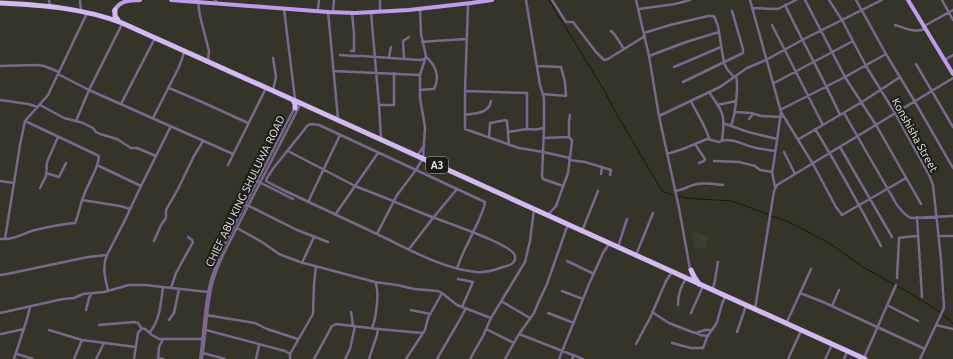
<svg xmlns="http://www.w3.org/2000/svg" width="953" height="359" font-family="Ubuntu,sans-serif">
<style>
.built{fill:#3b3e2a}
.lines{fill:none;stroke-linecap:round;stroke-linejoin:round}
.stream{stroke:#191b00;stroke-width:1}
.minor{stroke:#7a6891;stroke-width:2.5}
.major{stroke:#c09aee;stroke-width:4}
.highway{stroke:#d3b8f5;stroke-width:5}
.labels{text-anchor:middle;stroke-width:4;stroke-linejoin:round;paint-order:stroke}
.shield{fill:#1b1c16;stroke:#adaea7;stroke-width:1}
.shield-label{font-size:10px;font-weight:bold;fill:#ecede5}
.street-label{font-size:11px;fill:#ecede5;stroke:#1b1c16}
</style>
<rect width="100%" height="100%" fill="#343528"/>
<!-- built -->
<path class="built" d="M691 230 709 236 706 250 694 247Z"/>
<g class="lines">
<!-- stream -->
<path class="stream" d="M549 0 604 90 616 113 662 191 673 195
M679 196 686 198 731 201 768 214
M772 216 789 222 829 243 863 267 913 295 940 312
M943 315 950 320 953 324"/>
<!-- minor -->
<path class="minor" d="M49 0 50 6
M80 0 81 11
M215 0 216 1
M526 0 540 85 544 98V127L542 176 543 179 563 186
M552 0 566 22H573L596 52 604 60 608 59 645 36
M636 0 649 56 659 116 679 208 692 280
M750 0 781 112 773 168 772 172 775 187
M805 0 845 77 876 125 921 204
M829 0 842 20 866 66 895 113 929 175 933 185 941 259 944 308 920 359
M856 0 886 54 915 102 953 168
M942 0 953 20
M198 2 200 16 209 51 208 61
M468 4 465 91 527 93V129C532 129 539 131 544 127
M785 5C803 42 823 78 840 115
M752 8 778 9 796 0
M284 9 295 99
M318 9 319 0
M639 9 675 4 690 0
M328 11 338 119
M333 11 334 0
M380 11V0
M371 12 379 105 381 139
M772 25 823 125
M895 25C905 28 914 33 925 29
M926 25 953 10
M611 31 615 35 624 49
M644 33 670 25 708 16H714L718 26 724 63 727 69 734 77
M422 42 434 41 466 39
M351 51H354V33L352 13
M340 55 354 56H362L420 60 425 59
M649 56 686 42 719 32
M389 57 391 47
M404 59 403 41 409 37
M946 59 953 55
M916 64 953 127
M0 66 36 65 44 66 59 72
M537 66 561 67 565 82 566 96 543 94
M674 67 721 47
M333 71 420 75 426 56 421 34 420 9
M58 74 89 90 233 154
M683 82 743 53V49L732 11
M774 83 853 41
M169 88 202 102 248 123
M273 90 276 77 273 58
M420 90 432 89H434C440 77 436 65 426 57
M465 91V129L519 148 543 152 570 158
M709 92C713 99 720 106 722 114 725 122 723 132 722 140
M0 100 28 104 38 107
M691 101C697 114 705 125 709 138
M121 104 155 38
M40 105 64 118 83 123 93 128 96 132 100 134 117 139 131 148H137L156 156
M379 105H394V73
M717 105 736 101
M780 110 845 77 886 54
M735 112 751 113 761 116 781 117
M781 112 813 164 836 207 842 215 906 178
M844 113 897 205C901 210 905 216 911 218L953 216
M465 115C475 113 489 114 491 101
M659 116 720 87 747 68 766 60 802 40 882 0
M153 118 179 67 183 56 184 51
M749 119 753 114
M76 121 89 90 122 24
M723 123 748 132 777 139
M731 126C735 116 739 86 736 76
M815 129C839 167 860 207 881 246
M508 132 527 129
M569 137V121L570 115
M489 138 490 123 506 120 507 121 509 145
M544 138 568 137 571 139 572 141 568 173 556 206 548 215
M799 139 862 102 900 77
M695 144 705 159 704 161 699 163
M840 147 892 237
M288 151 355 186 335 215
M784 152 795 174
M378 153 355 186 388 199C400 204 411 209 422 213 435 219 514 244 515 256 516 263 509 266 503 267 495 270 485 273 476 272 442 269 407 248 377 234L397 195 416 170 423 158 425 127 420 98V75
M667 154 683 149 707 139 719 142C729 136 746 146 756 148 762 149 769 150 775 151
M417 156 423 147
M569 160 585 162 611 170 610 175
M714 161 739 162 755 166 760 170 772 172
M97 165 141 186 171 126
M228 165 266 88
M46 173 59 177 66 163
M601 174 602 167
M0 181 14 183
M259 182 293 199
M40 188 46 176 47 162 58 137
M675 191C682 190 687 187 693 185 703 182 713 184 723 185
M82 200 120 206 130 209
M308 202 340 135
M247 205 297 230 328 242
M917 217 922 297
M237 228 262 242 279 254 300 262 375 282 397 285 414 289 438 291 442 293 457 305 491 318
M582 231 598 191
M377 234 281 189 266 181 267 178 272 170 308 125 312 124 319 125 485 202C485 210 471 236 467 245 463 252 460 261 457 268
M938 236H953
M0 239H5L20 145 25 121 48 95 87 13
M5 239C16 239 24 233 35 230 48 227 62 224 75 223 79 214 80 204 84 195 88 183 98 170 99 156L97 155 25 121
M154 241 161 225 166 218V210L178 189 194 156 203 141
M618 247 627 219
M409 249 433 218 457 189
M107 255C102 266 105 279 108 290
M636 255 653 213
M567 261 594 274
M302 263 314 237
M0 275 7 274 88 257 107 255 125 220 141 186
M897 278 899 238 905 237 918 236
M458 279 473 282 462 307
M171 288 176 273 193 242 192 240 188 237
M713 289 715 280 718 262
M562 291 583 299
M800 293 823 302 925 349
M501 301 530 318
M678 305C678 295 680 287 686 279
M887 305 918 321
M832 306 839 290
M755 309 774 191 777 185 953 78
M86 310 89 298 92 293
M411 310 430 314
M351 312 353 325
M652 312 669 323 692 332 696 333 700 335 708 336
M0 313 63 299 74 298 83 294 104 292 129 285H145L208 292
M548 313 574 323
M691 313 703 286
M206 315 255 323 267 329 298 339
M169 320 174 313 179 289
M786 324 811 269
M99 325 134 322 138 323 142 329
M936 325 953 329
M372 328C376 319 380 291 375 282
M378 329 422 333
M486 329 514 343
M49 330 82 340 136 347
M206 330 285 351 290 354
M150 332C160 320 161 302 163 287
M737 332 746 306
M696 333 705 330H712
M1 334 24 329
M519 334 583 359
M672 343 691 348H703L707 337 714 327 717 322 722 304 725 297
M636 344 650 318 666 281 672 272
M203 353 225 359
M17 354 33 359
M158 358 163 359
M864 358 896 285
M14 359 27 319 30 307
M74 359 82 340
M96 359 104 343
M134 359 138 333C144 324 147 331 152 335 155 337 156 337 159 339H202
M158 359 159 347 163 339
M200 359C204 334 204 308 210 284 213 272 218 260 223 248L295 107
M202 359C206 335 206 309 212 285 215 272 221 259 227 247L301 103
M256 359 259 345
M290 359V354L294 347 313 314 314 284 316 266
M314 359 332 326 336 324 378 329 377 335 369 359
M345 359 350 349 355 326
M406 359 425 330 428 318 442 293
M437 359 459 321 466 308
M470 359 483 336 491 318 525 262 530 241 534 209
M505 359 519 334 534 313 539 301 547 284 568 224
M559 359 589 284 603 253 609 244
M572 359 574 355
M788 359 801 331
M825 359 832 345
M844 359 847 352"/>
<!-- major -->
<path class="major" d="M171 0 328 12 355 13 409 10 471 3 492 0
M908 0 953 74
M114 11C120 0 128 1 140 0"/>
<!-- highway -->
<path class="highway" d="M0 3C42 5 83 8 122 23L298 102 865 359
M115 10V16L118 20
M293 100 295 104V108
M691 270 695 278 699 284"/>
</g>
<g class="labels">
<!-- shield labels -->
<rect class="shield" x="426" y="157" width="22" height="16" rx="3"/>
<g class="shield-label">
<text x="437" y="169">A3</text>
</g>
<!-- street labels -->
<g class="street-label">
<text transform="translate(915 135) rotate(61)" y="4">Konshisha Street</text>
<text transform="translate(245 191) rotate(-64)" y="4">CHIEF ABU KING SHULUWA ROAD</text>
</g>
</g>
</svg>
